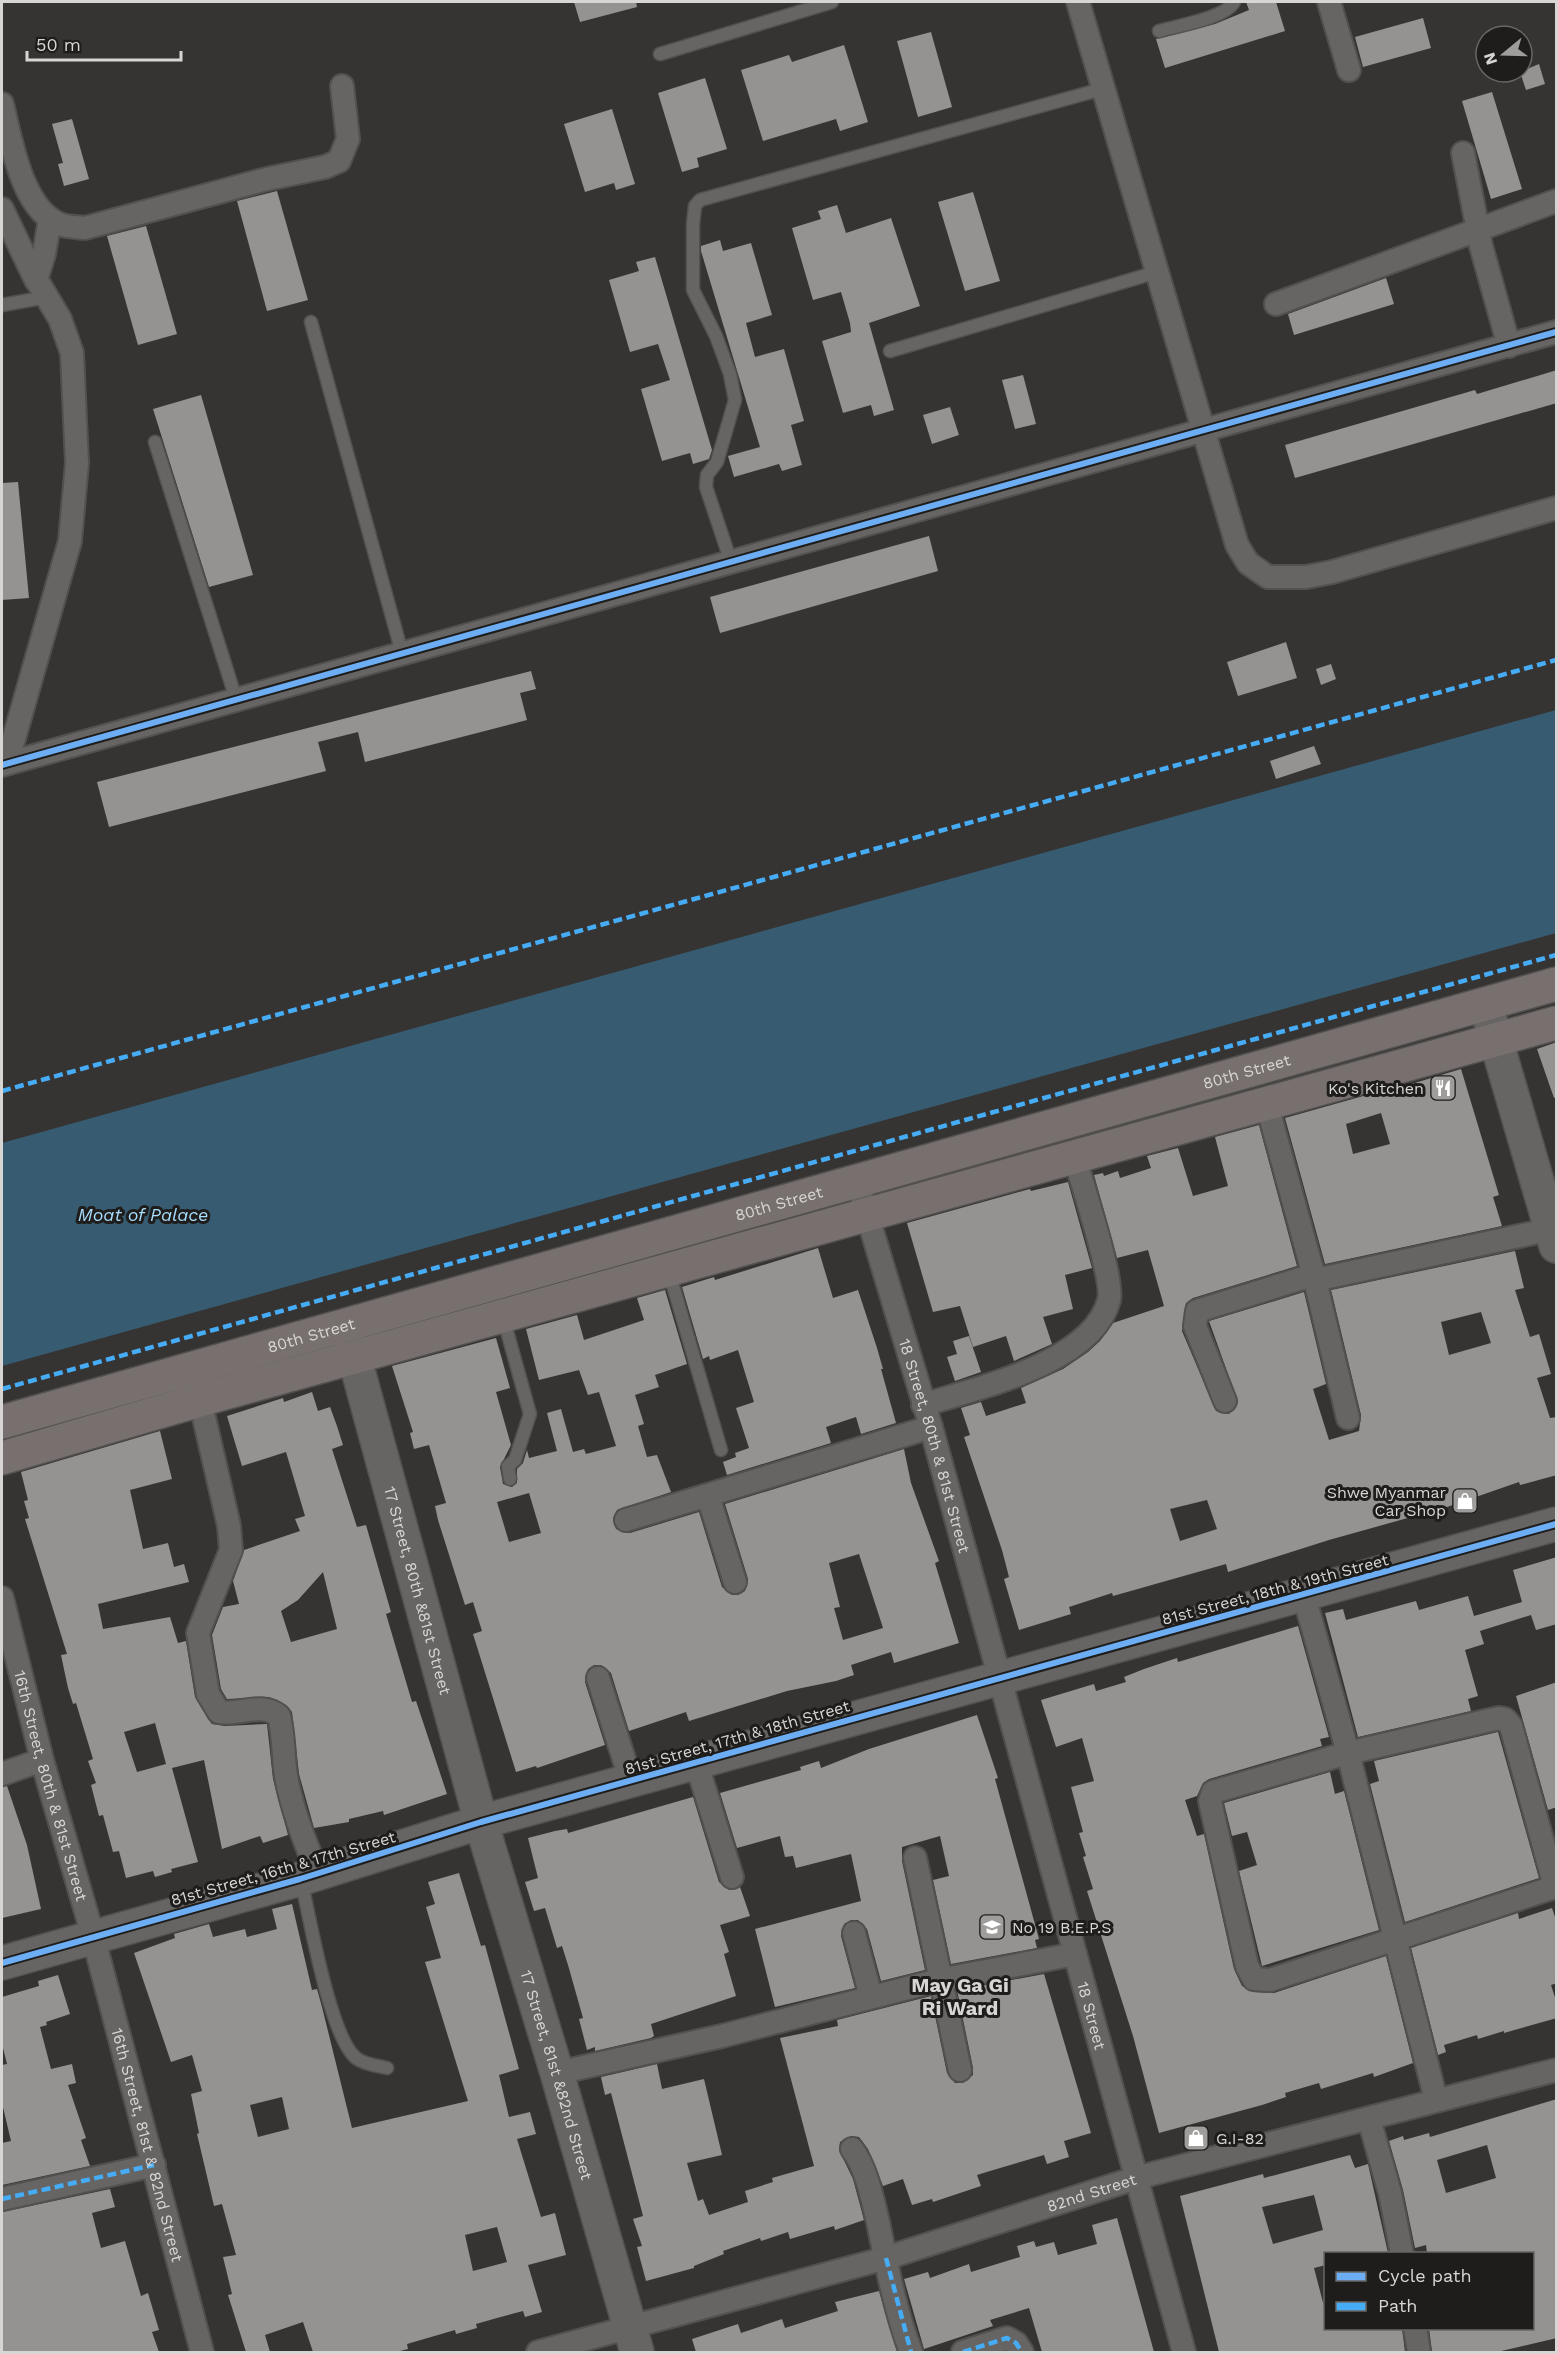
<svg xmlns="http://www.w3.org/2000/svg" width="1558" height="2354" font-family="'Work Sans',sans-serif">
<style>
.water{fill:#375b70}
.building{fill:#959392;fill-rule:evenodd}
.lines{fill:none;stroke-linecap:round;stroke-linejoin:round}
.lane-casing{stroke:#52514f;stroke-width:15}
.street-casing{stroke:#52514f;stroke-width:26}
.secondary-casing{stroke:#52514f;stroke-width:36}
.primary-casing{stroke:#52514f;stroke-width:36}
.lane{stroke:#666563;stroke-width:12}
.street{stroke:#666563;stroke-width:22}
.secondary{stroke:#666563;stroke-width:33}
.primary{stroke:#77706e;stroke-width:33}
.quiet{stroke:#46acf6;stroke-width:4.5;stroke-dasharray:9 4.5;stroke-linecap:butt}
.cycleway-casing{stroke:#1e1d1b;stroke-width:10}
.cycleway{stroke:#6dadf4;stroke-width:6}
.labels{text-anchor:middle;stroke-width:6;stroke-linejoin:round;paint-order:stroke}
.street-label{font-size:16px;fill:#d8d6d4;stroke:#1e1d1b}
.poi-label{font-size:16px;fill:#d8d6d4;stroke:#1e1d1b;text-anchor:end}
.water-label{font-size:18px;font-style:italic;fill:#a8defd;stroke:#1e1d1b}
.quarter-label{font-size:20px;font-weight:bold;fill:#d8d6d4;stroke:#1e1d1b}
</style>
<rect width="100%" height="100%" fill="#363432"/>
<!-- water -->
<path class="water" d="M1556 710V933L2 1366V1143Z"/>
<!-- building -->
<path class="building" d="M574 2H636L637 7 580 22Z
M1246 2H1276L1285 31 1165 68 1156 39 1215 24 1249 10Z
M1423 18 1431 48 1363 67 1355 37Z
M931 32 952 107 918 117 897 41Z
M844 45 868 122 840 131 836 119 763 141 741 70 789 55 792 62Z
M1539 64 1545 84 1526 90 1520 72Z
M705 78 727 149 697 158 699 167 682 172 658 93Z
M1492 92 1522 189 1491 199 1462 101Z
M612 109 635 184 616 190 614 183 585 192 564 124Z
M72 119 89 179 64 186 58 164 63 163 52 124Z
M277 191 308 300 267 311 237 201Z
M973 192 1000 281 965 291 938 202Z
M837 205 846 233 891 218 920 306 869 323 894 410 874 416 871 405 843 413 822 341 851 332 850 323 841 292 813 300 792 228 821 219 818 211Z
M146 226 177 334 138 345 107 236Z
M720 240 723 251 751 243 772 315 746 323 755 357 784 349 804 421 791 425 802 465 782 471 779 464 734 477 728 456 760 447 701 251V246Z
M655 257 712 450 709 459 693 464 690 453 662 461 641 389 670 380 658 344 630 352 609 280 639 271 636 262Z
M1386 278 1394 304 1294 335 1288 314Z
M1557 370V403L1295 478 1285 445 1475 390 1477 394Z
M1023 375 1036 424 1015 429 1002 380Z
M201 395 253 575 209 587 153 409Z
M950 407 959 435 932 444 923 415Z
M18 482 29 598 2 600V483Z
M929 536 938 571 720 633 710 597Z
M1286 642 1297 678 1238 696 1227 662Z
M1331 664 1336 679 1321 685 1316 669Z
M531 671 536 689 520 693 527 720 365 762 358 732 318 742 326 771 109 827 97 782Z
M1314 746 1321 764 1276 779 1270 761Z
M1557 1042V1097L1554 1098 1537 1049Z
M1461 1069 1499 1195 1493 1197 1502 1226 1325 1264 1285 1118 1374 1093 1375 1095ZM1381 1113 1390 1144 1353 1154 1346 1124Z
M1259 1125 1297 1266 1193 1298 1186 1303 1182 1331 1216 1411 1229 1414 1238 1402 1209 1321 1304 1292 1326 1384 1313 1389 1329 1440 1359 1431 1361 1415 1331 1290 1515 1251 1524 1288 1515 1290 1530 1337 1539 1334 1551 1374 1537 1378 1550 1418 1557 1417V1475L1520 1485 1519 1482 1447 1507 1329 1540 1228 1572 1226 1564 1113 1596 1112 1593 1069 1607 1071 1614 1019 1630 1004 1579 1009 1577 1002 1550 964 1437 970 1435 961 1408 981 1402 986 1416 1026 1403 1021 1388 1063 1369 1088 1352 1100 1341 1113 1323 1164 1306 1148 1250 1117 1258 1094 1175 1103 1173 1104 1176 1118 1171 1120 1178 1151 1168 1147 1156 1178 1148 1193 1196 1228 1186 1215 1137ZM1481 1312 1491 1343 1449 1355 1441 1322ZM1207 1500 1217 1529 1180 1541 1170 1509Z
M1068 1182 1092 1268 1065 1275 1073 1309 1043 1317 1052 1344 1014 1361 1006 1336 973 1347 960 1306 933 1312 907 1223 1030 1189 1031 1191Z
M818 1248 833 1298 858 1290 877 1348 883 1369H881L896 1423 861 1434 856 1417 826 1427 831 1443 727 1475 723 1462 736 1457 735 1453 749 1448 736 1408 754 1402 738 1350 710 1360 709 1356 703 1359 682 1287 714 1277 715 1280Z
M665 1290 687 1364 655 1375 659 1387 635 1395 644 1424 638 1426 647 1457 657 1455 671 1492 617 1510 613 1518 616 1529 630 1533 699 1512 722 1587 732 1595H738L745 1591 748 1579 725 1504 904 1449 911 1483 939 1561 935 1563 959 1643 894 1663 891 1652 851 1665 854 1675 836 1681 787 1691 689 1721 686 1712 629 1731 611 1673 601 1665H594L588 1669 585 1682 605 1745 537 1768 536 1766 516 1772 473 1634 482 1631 473 1602 465 1605 438 1520 435 1506 446 1503 429 1445 414 1449 410 1433 413 1432 392 1366 496 1338 510 1388 496 1392 511 1445 500 1467 503 1484 512 1487 517 1483V1469L523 1463 527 1450 529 1458 557 1451 547 1413 561 1409 573 1452 584 1449 586 1454 616 1446 599 1392 588 1395 579 1370 539 1380 526 1329 577 1315 584 1340 644 1320 637 1298ZM529 1493 541 1533 509 1542 497 1502ZM859 1554 883 1628 843 1640 834 1608 840 1607 829 1563Z
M969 1336 981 1372 955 1381 947 1357 957 1354 953 1341Z
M312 1392 318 1411 330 1407 337 1426 343 1445 332 1449 357 1527 366 1525 391 1612 386 1614 412 1702 416 1701 447 1794 384 1815 383 1811 349 1819V1822L314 1828 299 1774 292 1712 286 1705 269 1697 227 1699 221 1689 212 1635 223 1607 239 1604 233 1581 244 1550 300 1531 295 1519 305 1516 286 1452 242 1466 227 1416 283 1398 284 1402ZM323 1572 337 1629 291 1642 281 1611 298 1600Z
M160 1431 172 1479 130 1490 143 1549 168 1543 174 1567 184 1564 189 1582 98 1604 103 1629 170 1617 178 1643 186 1641 195 1697 208 1719 212 1724 225 1726 267 1724 273 1779 288 1835 263 1843 260 1836 222 1849 204 1760 172 1768 198 1862 171 1869 172 1872 155 1877 153 1871 126 1878 119 1851 113 1852 103 1815 99 1816 91 1785 96 1783 88 1761 93 1759 76 1703 73 1704 68 1688 61 1655 67 1654 25 1519 29 1518 24 1501 28 1500 21 1472ZM155 1723 166 1764 137 1772 124 1732Z
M1557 1557V1624L1536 1630 1531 1615 1480 1631 1484 1644 1465 1650 1478 1696 1468 1699 1471 1711 1358 1737 1325 1613 1343 1609 1346 1620 1416 1601 1419 1610 1468 1596 1474 1616 1522 1602 1513 1570Z
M1298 1626 1329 1737 1320 1739 1322 1746 1209 1779 1203 1783 1197 1796 1185 1800 1197 1836 1204 1834 1234 1969 1242 1986 1253 1992 1274 1993 1386 1956 1413 2063 1374 2077 1373 2073 1321 2089 1319 2083 1285 2093 1286 2097 1262 2105 1159 2133 1133 2036 1087 1891 1093 1889 1083 1857 1086 1856 1079 1833 1083 1832 1071 1787 1094 1781 1082 1738 1056 1747 1041 1700 1094 1684 1096 1691 1126 1682 1124 1677 1144 1669 1177 1658 1178 1662Z
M1557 1682V1807L1548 1810 1516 1696Z
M977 1715 998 1778 995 1779 1039 1939 1035 1940 1037 1948 951 1964 933 1880 949 1876 940 1836 902 1847V1861L925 1970 881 1981 867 1929 858 1920H851L844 1924 841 1936 855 1988 775 2007 755 1929 861 1901 851 1854 796 1868 793 1856 785 1857 780 1836 737 1848 720 1793 801 1770 800 1767 819 1761 821 1768 869 1749Z
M1498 1732 1539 1878 1405 1922 1370 1784 1379 1781 1374 1761Z
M1330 1772 1335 1794 1344 1791 1379 1930 1262 1966 1239 1871 1257 1865 1247 1832 1232 1836 1224 1803Z
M7 1786 27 1845 41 1909 2 1918V1787Z
M693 1797 719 1882 729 1890 740 1887 750 1916 720 1925 729 1952 724 1954 736 1996 651 2024 654 2036 651 2038 595 2051V2047L587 2050 579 2019 583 2018 568 1965 562 1946 557 1948 545 1908 534 1911 525 1882 538 1878 528 1838 555 1831 567 1829 568 1833Z
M459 1873 481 1946 485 1945 519 2069 499 2075 509 2117 530 2112 536 2134 517 2139 541 2217 555 2213 566 2255 528 2265 542 2312 525 2317 523 2311 497 2318 476 2324 477 2328 456 2334 455 2330 407 2344 408 2349 396 2352H313L303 2322 265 2335 270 2352H246L228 2295 232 2294 223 2257 236 2255 222 2204 214 2206 197 2134 199 2133 191 2094 202 2091 192 2055 171 2062 134 1953 175 1938 174 1934 209 1924 213 1937 245 1929 247 1937 277 1929 272 1909 292 1904 312 1990 317 1989 322 2007 352 2128 468 2101 425 1962 441 1958 426 1907 435 1904 428 1882ZM282 2097 289 2129 258 2137 250 2105ZM497 2227 507 2262 473 2271 465 2235Z
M1552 1908 1557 1923V1983L1551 1985 1557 2004V2018L1504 2033V2031L1478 2039 1477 2035 1444 2045 1446 2052 1438 2055 1411 1948 1518 1913 1519 1919Z
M1044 1974 1091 2133 1064 2141 1069 2157 1047 2164 1044 2155 990 2171 977 2175 981 2186 933 2202 932 2199 912 2205 903 2179 883 2186 868 2149 859 2137 851 2136 840 2142 839 2150 853 2179 864 2220 835 2230 834 2226 790 2239 788 2232 761 2241 760 2238 723 2251 724 2254 694 2266V2268L646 2281 637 2247 642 2246 633 2219 643 2216 611 2093 605 2095 601 2077 657 2064 662 2089 704 2079 722 2155 687 2163 698 2201 703 2199 709 2215 748 2202 745 2191 773 2182 772 2178 814 2166 780 2038 838 2026 837 2020 931 1996 947 2073 955 2083H963L973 2075V2068L957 1990Z
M58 1975 70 2014 46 2022 47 2025 40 2027 51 2069 72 2064 76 2083 68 2085 86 2138 81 2140 90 2166 2 2185V2143L11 2141 2 2103V2065L7 2064 2 2044V1997L39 1986 38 1981Z
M1557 2099V2338L1497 2352H1432L1429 2328H1533V2253H1427L1426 2245 1415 2248 1403 2190 1389 2141 1403 2136 1404 2140 1429 2133 1430 2137ZM1487 2145 1496 2178 1446 2193 1437 2160Z
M1350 2155 1355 2168 1368 2164 1388 2253H1326V2265L1314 2268 1326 2314V2328H1402L1405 2352H1219L1180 2196 1263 2174 1264 2178ZM1314 2195 1323 2230 1273 2244 1262 2207Z
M110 2189 115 2207 92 2213 101 2248 125 2241 141 2296 148 2293 159 2330 152 2332 159 2352H2V2212Z
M1117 2218 1154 2352H1042L1029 2308 990 2320 993 2326 924 2349 904 2279 928 2272 930 2278 969 2264 971 2272 1020 2257 1017 2246 1034 2241 1036 2247 1054 2242 1058 2255 1097 2244 1092 2225Z
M879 2291 897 2352H696L692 2339 738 2324 741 2333 782 2319 785 2328 838 2311 835 2302Z"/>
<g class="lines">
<!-- lane casing -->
<g class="lane-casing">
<path id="lane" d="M1159 31C1177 26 1226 18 1234 2
M660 54 832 2
M2 305 47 297
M311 322 402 653
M890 351 1157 272
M155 442 236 699
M731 562 706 487 707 475 717 462 735 400 730 374 716 336 693 290V224L695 206 700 200 1102 89
M669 1272 721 1450
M503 1317 530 1414 515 1460 508 1466 510 1479
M301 1879C309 1915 330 2037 356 2058 363 2064 378 2066 387 2068"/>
</g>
<!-- street casing -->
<g class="street-casing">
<g id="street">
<path d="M1078 2 1237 545 1248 563 1268 577H1306L1332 572 1556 508"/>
<path d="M1329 2 1349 70"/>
<path d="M2 104C11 140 22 212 62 225 69 227 78 227 85 228L267 179 325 167 339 161 348 139 342 86"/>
<path d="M1463 153 1481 246 1509 346"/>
<path d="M2 209 33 274 60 319 72 353 77 463 70 541 7 763"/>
<path d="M36 280 44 254 50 219"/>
<path d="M1276 304 1556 201"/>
<path d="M2 765 1556 332"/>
<path d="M1267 1105 1315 1280 1348 1418"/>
<path id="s1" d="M857 1181 931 1427 1184 2352"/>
<path d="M1315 1280 1552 1229"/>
<path d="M200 1400 229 1526 231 1550 198 1633 208 1694 219 1712C238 1716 262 1701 279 1716 284 1735 283 1756 286 1776 292 1810 304 1841 318 1873"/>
<path d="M1225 1401 1195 1326 1197 1311 1313 1275"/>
<path d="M923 1405C977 1388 1093 1363 1109 1300 1114 1279 1082 1184 1075 1158"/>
<path d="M708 1496 735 1582"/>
<path d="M626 1520 931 1427"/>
<path d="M1304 1596 1348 1753 1436 2100"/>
<path id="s2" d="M2 1598 42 1760 93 1936 202 2352"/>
<path d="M598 1678 631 1781"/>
<path d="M1499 1718 1505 1719 1511 1726 1555 1887 1270 1980 1254 1979 1247 1966 1210 1801 1213 1792 1348 1753Z"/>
<path d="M696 1762 732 1877"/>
<path d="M2 1774 42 1760"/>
<path d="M915 1858 960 2070"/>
<path d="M854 1933 871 1997"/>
<path d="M557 2073 722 2036 939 1980 1075 1954"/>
<path d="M1369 2119 1390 2193 1402 2254"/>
<path d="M852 2149C867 2169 872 2198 878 2222 887 2266 895 2311 911 2352"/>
<path d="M2 2199 154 2165"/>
<path d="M1415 2328 1419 2352"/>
<path id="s3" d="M538 2352 886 2258 1136 2178 1556 2070"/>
<path d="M963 2352 1007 2338 1016 2343 1022 2352"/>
</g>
</g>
<!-- secondary casing -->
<g class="secondary-casing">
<g id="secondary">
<path d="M1486 1006 1556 1246"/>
<path id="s4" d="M347 1330 481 1822 557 2073 637 2352"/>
<path d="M2 1963 300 1879 481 1822 1556 1524"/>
</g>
</g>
<!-- primary casing -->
<g class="primary-casing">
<g id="primary">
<path id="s5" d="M2 1422 1556 984"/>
<path d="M2 1458 200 1400 1556 1023"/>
</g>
</g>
<!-- lane -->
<use href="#lane" class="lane"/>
<!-- street -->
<use href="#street" class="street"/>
<!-- secondary -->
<use href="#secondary" class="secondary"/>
<!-- primary -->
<use href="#primary" class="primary"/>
<!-- quiet -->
<path class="quiet" d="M2 1091 1556 660
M2 1389 1556 955
M2 2199 154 2165
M886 2258 911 2352
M963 2352 1007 2338 1016 2343 1022 2352"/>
<!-- cycleway casing -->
<g class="cycleway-casing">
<path id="cycleway" d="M2 765 1556 332
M2 1963 300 1879 481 1822 1556 1524"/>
</g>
<!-- cycleway -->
<use href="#cycleway" class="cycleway"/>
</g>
<!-- icons -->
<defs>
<g id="restaurant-square" transform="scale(1.35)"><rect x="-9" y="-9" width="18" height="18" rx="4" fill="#9f9d9b" stroke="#1e1d1b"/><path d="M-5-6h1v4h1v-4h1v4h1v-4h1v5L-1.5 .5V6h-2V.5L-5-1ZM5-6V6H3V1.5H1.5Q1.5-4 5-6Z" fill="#fff"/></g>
<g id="shop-square" transform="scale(1.35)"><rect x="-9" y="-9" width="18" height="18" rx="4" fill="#9f9d9b" stroke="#1e1d1b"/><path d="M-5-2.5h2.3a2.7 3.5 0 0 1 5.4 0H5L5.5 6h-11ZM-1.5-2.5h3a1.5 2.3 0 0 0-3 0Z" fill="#fff"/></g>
<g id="school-square" transform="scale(1.35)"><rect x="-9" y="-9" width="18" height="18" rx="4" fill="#9f9d9b" stroke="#1e1d1b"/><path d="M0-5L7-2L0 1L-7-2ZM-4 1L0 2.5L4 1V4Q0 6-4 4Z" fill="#fff"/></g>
</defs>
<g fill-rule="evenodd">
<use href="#restaurant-square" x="1443" y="1088"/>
<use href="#shop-square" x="1465" y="1501"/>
<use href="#school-square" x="992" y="1927"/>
<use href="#shop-square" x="1196" y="2138"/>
</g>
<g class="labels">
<!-- street labels -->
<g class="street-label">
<text dy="6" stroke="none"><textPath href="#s5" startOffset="1293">80th Street</textPath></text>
<text dy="6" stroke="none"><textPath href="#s5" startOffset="807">80th Street</textPath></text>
<text dy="6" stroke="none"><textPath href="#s5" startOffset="321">80th Street</textPath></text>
<text dy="6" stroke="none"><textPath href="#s1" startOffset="276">18 Street, 80th &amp; 81st Street</textPath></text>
<text transform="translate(1275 1589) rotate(-15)" y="6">81st Street, 18th &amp; 19th Street</text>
<text dy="6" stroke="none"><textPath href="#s4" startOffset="270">17 Street, 80th &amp;81st Street</textPath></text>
<text transform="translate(737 1737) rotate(-16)" y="6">81st Street, 17th &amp; 18th Street</text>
<text dy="6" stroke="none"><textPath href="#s2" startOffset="194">16th Street, 80th &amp; 81st Street</textPath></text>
<text transform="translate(283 1868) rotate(-16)" y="6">81st Street, 16th &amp; 17th Street</text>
<text dy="6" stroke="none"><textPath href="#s1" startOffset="867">18 Street</textPath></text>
<text dy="6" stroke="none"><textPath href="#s4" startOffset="774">17 Street, 81st &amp;82nd Street</textPath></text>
<text dy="6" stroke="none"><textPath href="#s2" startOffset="566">16th Street, 81st &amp; 82nd Street</textPath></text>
<text dy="6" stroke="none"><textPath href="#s3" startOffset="576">82nd Street</textPath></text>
</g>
<!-- poi labels -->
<g class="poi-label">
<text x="1424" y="1094">Ko's Kitchen</text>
<text x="1446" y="1498">Shwe Myanmar<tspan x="1446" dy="18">Car Shop</tspan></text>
<text x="1012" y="1933" text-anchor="start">No 19 B.E.P.S</text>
<text x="1216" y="2144" text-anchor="start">G.I-82</text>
</g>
<!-- water labels -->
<g class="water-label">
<text x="143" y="1221">Moat of Palace</text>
</g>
<!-- quarter labels -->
<g class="quarter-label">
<text x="960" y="1992">May Ga Gi<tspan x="960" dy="23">Ri Ward</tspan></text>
</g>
</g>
<!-- border -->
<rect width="1558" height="2354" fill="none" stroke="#d8d6d4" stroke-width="6"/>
<!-- legend -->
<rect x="1324" y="2252" width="210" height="78" fill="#1e1d1b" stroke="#686765" stroke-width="1.5"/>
<rect x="1336" y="2272" width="30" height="9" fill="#6dadf4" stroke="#686765" stroke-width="1.5"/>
<text x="1378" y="2282" font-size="18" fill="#d8d6d4">Cycle path</text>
<rect x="1336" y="2302" width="30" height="9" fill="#46acf6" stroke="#686765" stroke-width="1.5"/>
<text x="1378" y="2312" font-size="18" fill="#d8d6d4">Path</text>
<!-- north arrow -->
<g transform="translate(1504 54) rotate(251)"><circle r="28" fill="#1e1d1b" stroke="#686765" stroke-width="1.5"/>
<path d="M0-4.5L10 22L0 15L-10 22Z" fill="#9f9d9b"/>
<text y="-9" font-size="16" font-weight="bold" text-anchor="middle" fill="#d8d6d4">N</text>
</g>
<!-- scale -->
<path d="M27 51v9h154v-9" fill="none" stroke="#d8d6d4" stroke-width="3"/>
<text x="36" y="51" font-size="18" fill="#d8d6d4" stroke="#1e1d1b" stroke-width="4.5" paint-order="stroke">50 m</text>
</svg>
